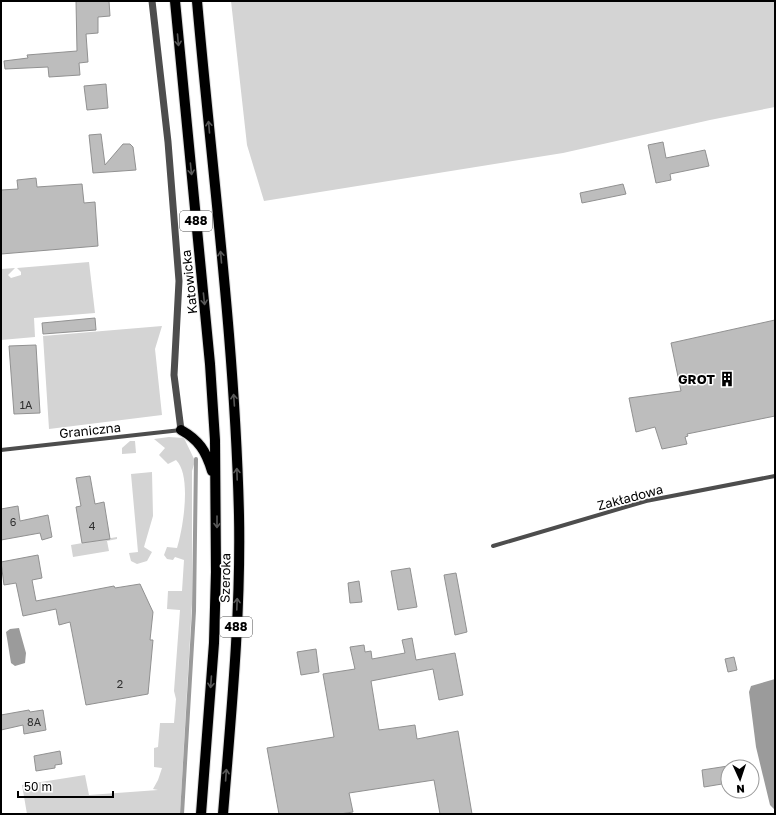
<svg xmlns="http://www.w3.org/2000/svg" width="776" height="815" font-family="'Golos Text',sans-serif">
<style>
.green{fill:#d4d4d4}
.water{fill:#9b9b9b}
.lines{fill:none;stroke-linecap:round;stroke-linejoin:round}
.stream{stroke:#9b9b9b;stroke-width:4}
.building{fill:#bdbdbd;stroke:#919191}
.primary-casing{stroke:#dbdbdb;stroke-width:12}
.minor{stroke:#4d4d4d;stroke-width:4}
.tertiary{stroke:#4d4d4d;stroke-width:7}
.primary{stroke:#000;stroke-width:10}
.oneway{stroke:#595959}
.labels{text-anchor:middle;stroke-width:3;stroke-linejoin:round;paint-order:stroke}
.number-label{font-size:11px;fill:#2f2f2f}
.shield{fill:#fff;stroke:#4c4c4c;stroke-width:1}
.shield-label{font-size:12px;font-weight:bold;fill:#000}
.street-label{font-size:13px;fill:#000;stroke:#fff}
.poi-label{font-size:13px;font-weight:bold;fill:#000;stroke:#fff;text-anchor:end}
</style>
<rect width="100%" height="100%" fill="#fff"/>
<!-- green -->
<path class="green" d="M231 1H775V107L710 120 563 153 264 201 247 145Z
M89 262 95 313 34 318 35 337 1 340V269L15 268 8 275 11 278 21 275V272L17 268Z
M162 326 155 349 162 415 49 429 43 336Z
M169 437 184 438 195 461 192 471V604L180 814H27L22 785 85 775 89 795 158 790 153 789 158 780 162 768 154 767V748L158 747 160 723H174L176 699 174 691 180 610 167 609 168 591H182L184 560 175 557 173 560 167 559 164 555 167 547 177 548C183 529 192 475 176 460L168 464 159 455 165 448 154 439Z
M130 441H135L136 453 122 454V448Z
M152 472 153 516 144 547 152 552 147 561 137 564 131 561 129 553 138 552 131 474Z
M117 537V539L107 541 109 551 73 557 71 545Z"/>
<!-- water -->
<path class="water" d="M19 628 26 653 25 663 15 666 11 663 6 632 10 629Z
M775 679V810L770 805 756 747 749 692 751 686Z"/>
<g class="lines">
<!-- stream -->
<path class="stream" d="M182 814 194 611 196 459"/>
</g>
<!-- building -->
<path class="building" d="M76 1H109L110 16 98 17V33L86 34 88 62 79 63 80 75 49 77 48 67 5 69 4 61 28 58 27 55 77 51Z
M106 84 108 108 87 110 84 86Z
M101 134 105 165 123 144H130L133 147 136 170 93 173 89 135Z
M663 142 666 158 705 150 709 166 670 174 671 180 656 183 648 145Z
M36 178 37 187 82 184 84 203 95 202 98 246 1 254V190L18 189 17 180Z
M623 184 626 194 582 203 580 193Z
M95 318 96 330 43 334 42 323Z
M775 320V416L687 434 688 436 685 437 687 444 662 449 655 427 636 432 629 398 681 391 671 343Z
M36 345 40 413 14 414 9 346Z
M90 476 95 504 104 502 110 539 82 543 76 507 81 506 76 478Z
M18 506 20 521 48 515 52 537 42 540 40 533 1 540V509Z
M38 555 42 578 32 580 36 601 114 586 115 588 140 584 153 612 150 640H153L148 694 86 705 70 622 59 625 56 609 23 616 16 583 4 585 1 562Z
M410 568 417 607 398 610 391 571Z
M456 573 467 632 455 635 444 575Z
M359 581 362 602 350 603 348 583Z
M412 638 416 660 455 653 463 695 439 700 433 669 371 681 379 730 415 725 417 739 458 731 472 814H440L434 780 349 793 353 812 340 814H279L267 748 334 737 323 674 355 669 350 647 364 645 365 652 371 651 372 659 405 653 402 640Z
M316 649 319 672 301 675 297 652Z
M734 657 737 670 728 672 725 659Z
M29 710 30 712 43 710 46 730 24 734 23 725 1 730V715Z
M60 751 62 764 55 765V768L36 771 34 756Z
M728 766V783L704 787 702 770Z"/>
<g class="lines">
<!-- primary casing -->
<g class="primary-casing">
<path id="primary" d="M175 1 210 364 215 440 216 572 214 643 201 814
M197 1C212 172 235 343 239 515 241 615 231 715 223 814
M181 430C199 440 206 451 212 471"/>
</g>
<!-- minor -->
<path class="minor" d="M1 450 181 430
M493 546 646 501 775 476"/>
<!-- tertiary -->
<path class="tertiary" d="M152 1 168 142 179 281 174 375 181 430"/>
<!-- primary -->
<use href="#primary" class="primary"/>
</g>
<!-- one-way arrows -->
<defs><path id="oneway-shaft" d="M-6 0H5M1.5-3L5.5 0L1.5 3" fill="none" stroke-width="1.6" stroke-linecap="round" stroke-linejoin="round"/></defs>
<g class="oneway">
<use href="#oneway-shaft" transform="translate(178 40) rotate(85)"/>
<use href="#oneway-shaft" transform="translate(209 127) rotate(-95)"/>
<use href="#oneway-shaft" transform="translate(191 169) rotate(84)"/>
<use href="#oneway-shaft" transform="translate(221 257) rotate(-95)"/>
<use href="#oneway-shaft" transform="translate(204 299) rotate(84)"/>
<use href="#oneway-shaft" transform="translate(234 400) rotate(-94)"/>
<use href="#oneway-shaft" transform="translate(237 474) rotate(-92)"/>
<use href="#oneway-shaft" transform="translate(217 522) rotate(90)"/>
<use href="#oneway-shaft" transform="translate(237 604) rotate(-88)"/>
<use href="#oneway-shaft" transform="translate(211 682) rotate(94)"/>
<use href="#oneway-shaft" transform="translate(226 775) rotate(-86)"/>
</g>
<!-- icons -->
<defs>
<g id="building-bare" transform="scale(1.2)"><path d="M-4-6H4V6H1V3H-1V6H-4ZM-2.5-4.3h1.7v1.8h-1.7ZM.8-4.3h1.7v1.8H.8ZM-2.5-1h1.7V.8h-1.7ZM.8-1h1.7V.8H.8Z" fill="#000" stroke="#fff" stroke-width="2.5" paint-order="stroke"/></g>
</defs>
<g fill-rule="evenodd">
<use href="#building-bare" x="727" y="379"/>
</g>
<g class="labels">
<!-- number labels -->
<g class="number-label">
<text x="26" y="409">1A</text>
<text x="13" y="526">6</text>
<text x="92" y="530">4</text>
<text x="120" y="688">2</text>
<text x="34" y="726">8A</text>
</g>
<!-- shield labels -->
<g class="shield">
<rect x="180" y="211" width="32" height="20" rx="3"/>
<rect x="220" y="617" width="32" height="20" rx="3"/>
</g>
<g class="shield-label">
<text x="196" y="225">488</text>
<text x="236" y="631">488</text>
</g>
<!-- street labels -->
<g class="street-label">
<text transform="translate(189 282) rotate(-96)" y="5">Katowicka</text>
<text transform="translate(90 430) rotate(-6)" y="5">Graniczna</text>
<text transform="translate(630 497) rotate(-15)" y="5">Zakładowa</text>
<text transform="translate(225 578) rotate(-89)" y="5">Szeroka</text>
</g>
<!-- poi labels -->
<g class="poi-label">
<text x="715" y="384">GROT</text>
</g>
</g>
<!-- border -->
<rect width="776" height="815" fill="none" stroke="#000000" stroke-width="4"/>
<!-- north arrow -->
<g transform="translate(740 779) rotate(177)"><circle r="19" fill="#ffffff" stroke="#999999"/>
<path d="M0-3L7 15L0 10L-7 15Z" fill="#000000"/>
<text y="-6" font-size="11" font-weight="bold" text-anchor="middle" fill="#000000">N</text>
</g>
<!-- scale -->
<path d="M18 791v6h95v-6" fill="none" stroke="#000000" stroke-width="2"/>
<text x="24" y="791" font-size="12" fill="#000000" stroke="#ffffff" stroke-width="3" paint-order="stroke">50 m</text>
</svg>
